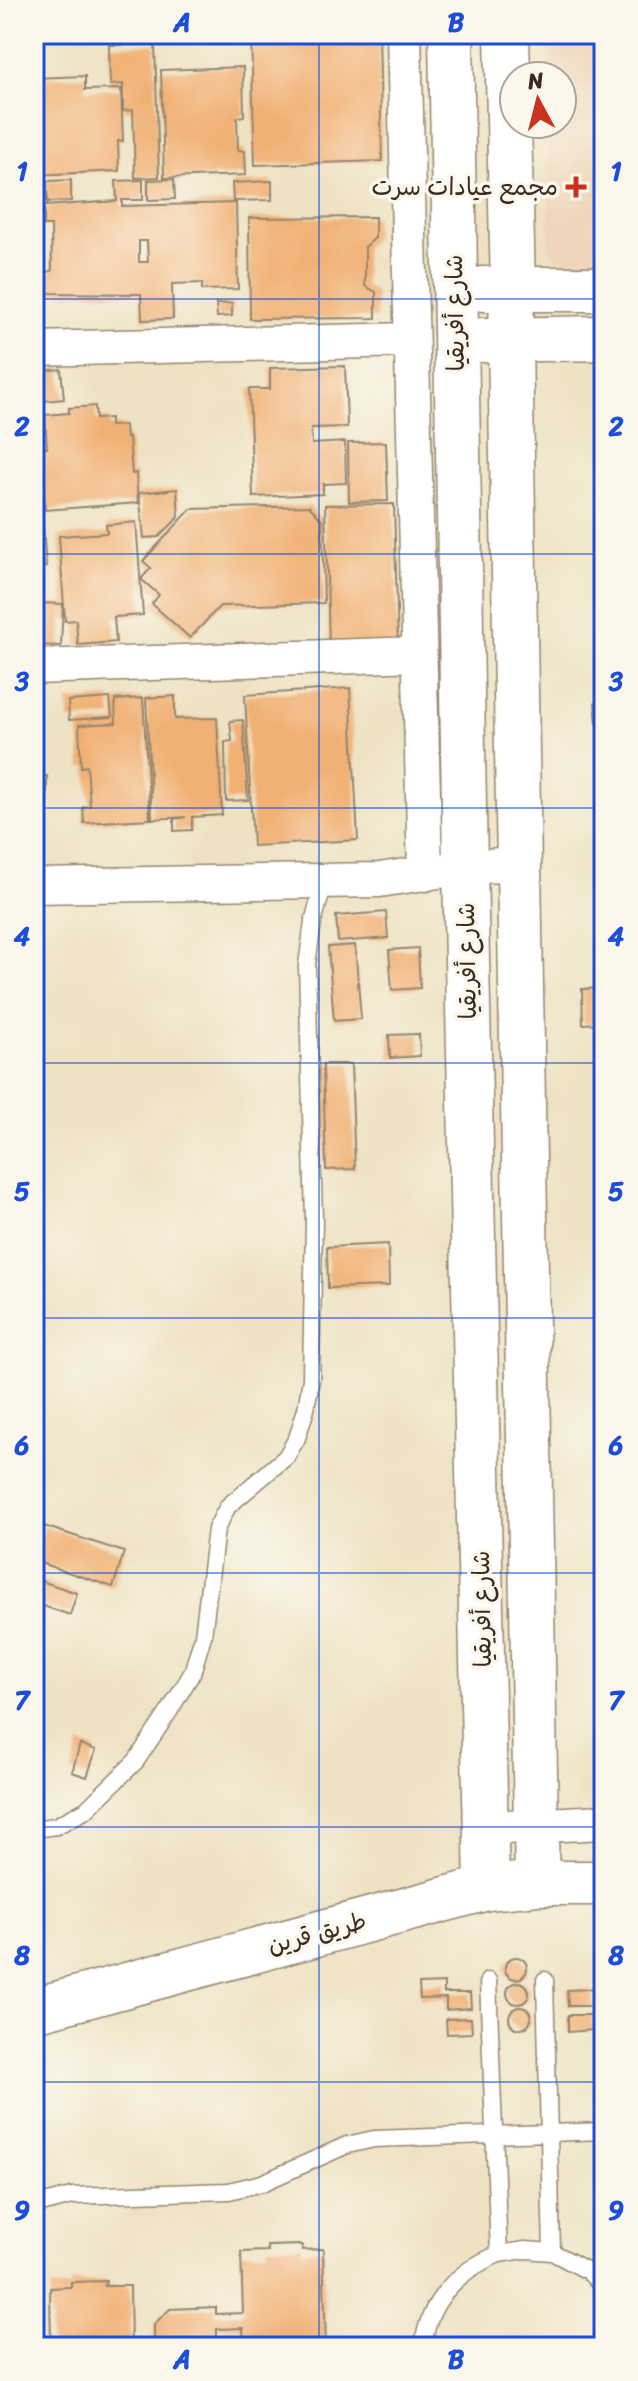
<svg xmlns="http://www.w3.org/2000/svg" width="638" height="2381" font-family="Sriracha,'Playpen Sans Arabic',sans-serif">
<style>
.built{fill:#efd6bb}
.building{fill:#f1b174;fill-rule:evenodd}
.lines{fill:none;stroke-linecap:round;stroke-linejoin:round}
.lane-casing{stroke:#948670;stroke-width:19}
.street-casing{stroke:#948670;stroke-width:37}
.secondary-casing{stroke:#948670;stroke-width:47}
.lane{stroke:#fff;stroke-width:16}
.street{stroke:#fff;stroke-width:34}
.secondary{stroke:#fff;stroke-width:44}
.grid{fill:none;stroke:#1d4ed8;stroke-width:2;stroke-opacity:0.55}
.poi-dot{fill:#c8321e;stroke:#fbf7ec;stroke-width:3}
.labels{text-anchor:middle;stroke-width:7;stroke-linejoin:round;paint-order:stroke}
.poi-label{font-size:24px;fill:#3b2a1e;stroke:#fbf7ec;text-anchor:end}
.street-label{font-size:24px;fill:#3b2a1e;stroke:#fbf7ec}
.neatline{fill:none;stroke:#1d4ed8;stroke-width:3}
.grid-label{font-size:26px;text-anchor:middle;font-weight:bold;fill:#1d4ed8}
</style>
<rect width="100%" height="100%" fill="#fbf7ec"/>
<filter id="ink" filterUnits="userSpaceOnUse"><feTurbulence type="fractalNoise" baseFrequency=".0125" numOctaves="2"/><feDisplacementMap in="SourceGraphic" scale="16" xChannelSelector="R" yChannelSelector="G"/><feConvolveMatrix kernelMatrix="1 2 1 2 8 2 1 2 1" color-interpolation-filters="sRGB"/></filter>
<filter id="wash" filterUnits="userSpaceOnUse"><feTurbulence type="fractalNoise" baseFrequency=".006" numOctaves="4" result="noise"/><feDisplacementMap in="SourceGraphic" scale="32" xChannelSelector="R" yChannelSelector="G"/><feGaussianBlur stdDeviation="1.8" result="paint"/><feColorMatrix in="noise" values="0 0 0 0 0 0 0 0 0 0 0 0 0 0 0 0 0 1.4 0 .05"/><feComposite in="paint" operator="in"/></filter>
<g filter="url(#wash)">
<rect width="100%" height="100%" fill="#eee2c3"/>
<!-- built -->
<path class="built" d="M548 34H604V270L572 271 549 250 548 124H562V76H548Z"/>
<g id="blocks">
<!-- building -->
<path class="building" d="M379 34 382 161 255 165 251 36Z
M155 44 159 177 135 178 133 110 123 111V84L110 85 109 45Z
M243 67 244 116 237 117 238 150 245 151 246 175 164 178 161 70Z
M85 76V90L121 89 123 141H118L119 171 34 175V78Z
M174 179 175 199 148 200V180Z
M71 180V201L48 202 47 181Z
M143 180V200H122V206L236 203 238 289 202 290V283L172 284 173 319 142 320 141 294 46 293V272L52 271 51 226H44V206L117 201 116 181ZM139 241H147L148 262H139Z
M272 181V200L233 201 232 183Z
M34 187H46L47 205H34Z
M375 217V238L365 247V286L376 292V318L250 319 249 218Z
M232 303V316L217 317 216 304Z
M345 366 347 427 311 428 312 444 345 442 346 483 323 484V494L253 497 249 389H270V368Z
M61 369 64 399 44 401 42 371Z
M95 406 96 419 110 418V426L125 425 126 438H129L132 474 136 473 138 503 45 510 40 448H47L45 415 69 413V408Z
M34 415H36L42 498 34 499Z
M386 442 388 501 349 502 348 443Z
M177 489 179 517 159 537 144 538 139 493Z
M394 504 398 644 329 645 325 505Z
M309 506 322 520 324 603 220 606 190 638 152 604 159 595 141 579 151 568 143 561 191 509Z
M42 512 46 567 34 568V513Z
M136 522 143 615 114 617 116 642 78 645 76 620 65 621 59 536 107 533 106 525Z
M37 603 63 604 61 646 35 645Z
M350 688 358 840 253 846 245 695Z
M175 696V719L217 718 222 815 192 817V830L174 831V819L186 817 152 819 146 698Z
M110 698 112 717 69 720 68 701Z
M143 698 150 819 84 823 83 807 90 806 87 766 81 767 79 725 116 723 115 700Z
M604 702V723H597L595 703Z
M243 720 248 800 226 801 225 742 232 741 230 721Z
M604 750V771H600L598 751Z
M34 776H47V826H34Z
M386 912 388 938 338 942 336 916Z
M355 945 361 1019 334 1021 328 947Z
M418 948 420 988 392 990 389 950Z
M604 988V1023L583 1024 582 989Z
M419 1034 420 1056 390 1058 389 1035Z
M323 1064H351L355 1169 326 1170Z
M388 1244 389 1286 328 1288 327 1247Z
M44 1526 124 1552 113 1587 34 1561Z
M38 1580 77 1593 70 1615 34 1603Z
M80 1744 96 1750 87 1777 72 1772Z
M505 1968a11 11 0 1 1 22 0a11 11 0 1 1-22 0Z
M507 1993a11 11 0 1 1 22 0a11 11 0 1 1-22 0Z
M444 1983V1993H470L471 2008 446 2010V1998L420 1999 419 1984Z
M592 1989 593 2006H568L567 1990Z
M509 2018a11 11 0 1 1 22 0a11 11 0 1 1-22 0Z
M568 2015H593V2030L568 2032Z
M471 2018 472 2033 447 2034 446 2019Z
M302 2245V2250L323 2249 326 2347H244L243 2328 217 2329V2347H154V2324L170 2309 216 2307V2314L243 2313 241 2252 268 2251 267 2246Z
M106 2281 105 2286H130L131 2347H51L50 2288 71 2287V2282Z"/>
</g>
</g>
<g filter="url(#ink)">
<use href="#blocks" fill-opacity="0" stroke="#948670" stroke-width="2"/>
<g class="lines">
<!-- lane casing -->
<g class="lane-casing">
<path id="lane" d="M34 1829 56 1826 86 1810 136 1761 170 1710 192 1673 203 1636 216 1529 228 1506 286 1457 297 1438 306 1409 311 1379 314 1220 307 965 313 922 324 883
M545 1980 552 2252 588 2271 604 2288
M34 2210 37 2205 72 2196 229 2191 262 2183 347 2145 374 2139 604 2131
M499 2254 525 2250 552 2252
M423 2347C428 2301 457 2271 499 2254L488 1981"/>
</g>
<!-- street casing -->
<g class="street-casing">
<path id="street" d="M404 34 425 874
M34 349 411 340
M34 667 419 654
M34 886 379 880 465 867 520 864
M486 1828 604 1822"/>
</g>
<!-- secondary casing -->
<g class="secondary-casing">
<path id="secondary" d="M451 34 465 867 487 1888
M507 34 513 289 510 339C520 854 526 1368 537 1883
M482 289H604
M482 340 604 338
M34 2010 487 1888 537 1883H604"/>
</g>
<!-- lane -->
<use href="#lane" class="lane"/>
<!-- street -->
<use href="#street" class="street"/>
<!-- secondary -->
<use href="#secondary" class="secondary"/>
</g>
</g>
<!-- grid -->
<path class="grid" d="M319 34V2347M34 299H604M34 554H604M34 808H604M34 1063H604M34 1318H604M34 1573H604M34 1827H604M34 2082H604"/>
<!-- markers -->
<path class="poi-dot" d="M572 175h8v8h8v8h-8v8h-8v-8h-8v-8h8z"/>
<g class="labels">
<!-- poi labels -->
<g class="poi-label">
<text x="558" y="195">مجمع عيادات سرت</text>
</g>
<!-- street labels -->
<g class="street-label">
<text transform="translate(455 313) rotate(-91)" y="8">شارع أفريقيا</text>
<text transform="translate(467 961) rotate(-91)" y="8">شارع أفريقيا</text>
<text transform="translate(482 1609) rotate(-91)" y="8">شارع أفريقيا</text>
<text transform="translate(317 1933) rotate(-15)" y="8">طريق قرين</text>
</g>
</g>
<!-- margin -->
<rect width="638" height="2381" fill="none" stroke="#fbf7ec" stroke-width="88"/>
<!-- north arrow -->
<g transform="translate(538 100) rotate(353)"><circle r="38" fill="#fbf7ec" stroke="#aea59a" stroke-width="2"/>
<path d="M0-6L14 30L0 20L-14 30Z" fill="#c8321e"/>
<text y="-12" font-size="22" font-weight="bold" text-anchor="middle" fill="#3b2a1e">N</text>
</g>
<rect x="44" y="44" width="550" height="2293" class="neatline"/>
<g class="grid-label">
<text x="182" y="31">A</text>
<text x="456" y="31">B</text>
<text x="22" y="180">1</text>
<text x="616" y="180">1</text>
<text x="22" y="435">2</text>
<text x="616" y="435">2</text>
<text x="22" y="690">3</text>
<text x="616" y="690">3</text>
<text x="22" y="945">4</text>
<text x="616" y="945">4</text>
<text x="22" y="1200">5</text>
<text x="616" y="1200">5</text>
<text x="22" y="1454">6</text>
<text x="616" y="1454">6</text>
<text x="22" y="1709">7</text>
<text x="616" y="1709">7</text>
<text x="22" y="1964">8</text>
<text x="616" y="1964">8</text>
<text x="22" y="2219">9</text>
<text x="616" y="2219">9</text>
<text x="182" y="2368">A</text>
<text x="456" y="2368">B</text>
</g>
</svg>
